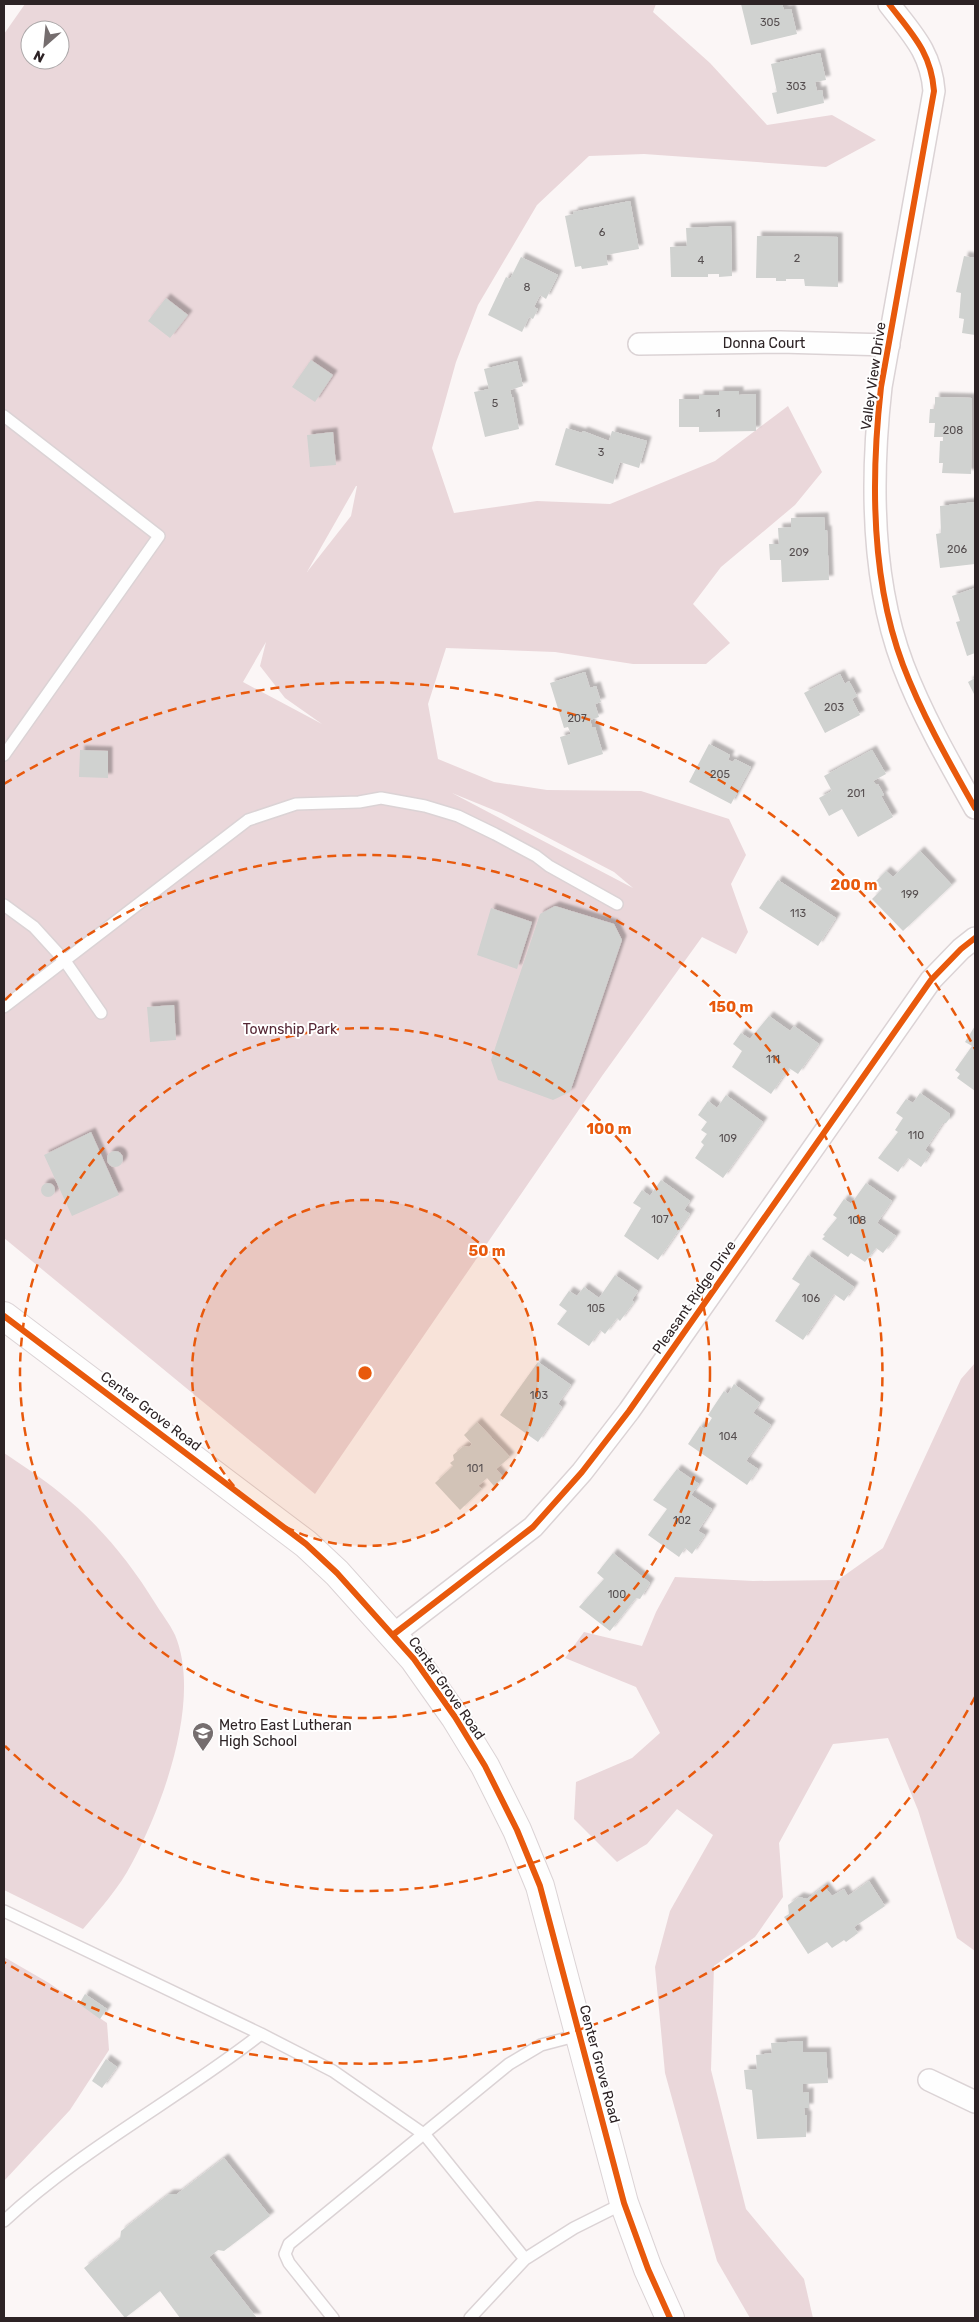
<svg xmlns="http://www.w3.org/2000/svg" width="979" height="2322" font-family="Rubik,sans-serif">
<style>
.green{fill:#ead7da;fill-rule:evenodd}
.building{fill:#d0d2d0;filter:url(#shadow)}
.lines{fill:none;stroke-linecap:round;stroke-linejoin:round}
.lane-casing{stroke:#dbd3d5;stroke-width:14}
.street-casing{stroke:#dbd3d5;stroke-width:24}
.secondary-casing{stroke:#dbd3d5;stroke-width:30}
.lane{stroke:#fefefe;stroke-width:11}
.street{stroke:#fefefe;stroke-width:21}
.secondary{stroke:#fefefe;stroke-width:28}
.cycleway-casing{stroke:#fff;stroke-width:9}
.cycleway{stroke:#e8590c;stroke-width:6}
.ring{fill:none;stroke:#e8590c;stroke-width:2.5;stroke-dasharray:9 6}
.labels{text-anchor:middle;stroke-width:4;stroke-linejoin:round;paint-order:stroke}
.number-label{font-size:11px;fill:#564f50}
.street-label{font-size:14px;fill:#2d2325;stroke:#fff}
.park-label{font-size:14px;fill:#542533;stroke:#fff}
.poi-label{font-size:14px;fill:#2d2325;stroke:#fff;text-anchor:start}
.centre{fill:#e8590c;stroke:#fff;stroke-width:2.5}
.ring-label{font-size:15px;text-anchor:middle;font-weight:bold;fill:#e8590c;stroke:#fff;stroke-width:4;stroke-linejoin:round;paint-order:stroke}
</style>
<defs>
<filter id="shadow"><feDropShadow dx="4.5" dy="-4.5" stdDeviation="1" flood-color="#0004"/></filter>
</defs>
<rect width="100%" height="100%" fill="#fbf6f6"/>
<!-- green -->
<path class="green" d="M25 4H656L653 12 710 63 767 125 832 115 876 140 826 167 644 154 589 156 537 205 478 305 456 362 432 448 454 513 537 501 610 504 715 461 788 406 822 472 795 505 721 567 693 604 730 643 706 664H633L555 652 446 648 428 704 438 759 494 782 547 790 641 791 729 819 746 855 731 884 748 932 736 954 702 937 602 1076 315 1494 4 1238V34ZM30 30H60V60H30ZM357 486 351 516 307 572 356 486ZM266 642 260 666 285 698 322 724 243 682ZM452 793 501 813 614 872 633 888Z
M975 1363V1951L957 1938 918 1810 888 1738 833 1744 779 1843 783 1897 755 1937 714 1966 711 2070 746 2209 804 2279 813 2318H750L717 2261 665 2073 655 1967 670 1911 713 1835 677 1809 647 1844 617 1862 574 1819 576 1782 632 1758 660 1733 636 1687 565 1658 584 1632 642 1646 656 1612 675 1577 753 1581 838 1580 883 1548 961 1379Z
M4 1453C22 1465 42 1478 59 1492 97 1522 130 1562 155 1603 161 1613 170 1624 175 1635 202 1699 163 1805 132 1863 119 1888 101 1908 83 1929L4 1890Z
M4 1957 49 1983 107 2023 109 2050 70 2110 4 2181Z"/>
<!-- building -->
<path class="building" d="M741 4H782L784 10 791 9 797 34 751 45Z
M820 53 826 80 815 82 817 91 822 90 824 103 777 114 772 93 777 92 771 64Z
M630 201 639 249 606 255 608 265 582 269 581 266 575 267 565 216 574 214 573 212Z
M731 226 732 276 719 277V274H708V277H671L670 247 687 246 686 228Z
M757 236 838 237V287L805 286 804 279H786V281H776V278H756Z
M964 256 975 258V335L962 333 964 319 959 318 961 293 956 292Z
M521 257 558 275 546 299 540 295 534 307 538 309 533 319 529 317 522 332 488 315 506 277 510 279Z
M166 298 188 315 170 338 148 321Z
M311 360 333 375 315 402 292 387Z
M517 361 523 386 510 390 512 398 513 397 519 429 485 437 474 392 489 389 484 369Z
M719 391H739V395L756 394V431L699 432V427H679V399H699V395H719Z
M935 397 972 398 971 474 942 473 943 463H939L940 441H943V437H934L935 423H929L930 409H935Z
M566 428 582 433 583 431 609 441 612 431 647 441 639 468 620 462 613 484 555 465Z
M333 432 336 465 310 467 307 435Z
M975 502V564L940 568 936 534 941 533 940 506Z
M824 517 825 530H827L829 580 782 582 781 560H770L769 544H779L778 528 791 527V518Z
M975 588V653L967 656 956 622 960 621 952 596Z
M585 672 590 688 596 686 601 702 595 704 599 717 590 720 592 727H595L603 754 568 765 560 737 571 734 568 727 564 728 550 683Z
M840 674 845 684 849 681 857 696 852 699 860 715 825 733 804 693Z
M975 678V696L968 682Z
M709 744 730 755 728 760 733 762 735 759 751 767 731 804 689 782Z
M80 750 108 751V778L79 777Z
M872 750 886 774 873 781 876 785 878 784 884 795 881 796 893 817 858 837 842 809 829 816 819 798 832 791 824 776Z
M920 851 952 885 903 931 872 899 882 889 875 882 886 871 893 877Z
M778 880 836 918 818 946 759 908Z
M555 906 614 924 622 940 570 1092 553 1100 498 1080 491 1060 540 914Z
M491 908 532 922 517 969 477 955Z
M174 1005 176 1040 150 1042 147 1007Z
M769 1016 790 1031 794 1026 819 1044 798 1074 789 1068 771 1094 732 1067 742 1051 733 1044 741 1033 750 1039Z
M975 1026V1091L957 1078 960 1074 955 1070 972 1046 965 1042Z
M920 1093 950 1114V1118L946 1123H943L925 1150 930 1154 921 1167 908 1158 898 1172 878 1158 898 1132 895 1130 903 1118 896 1113 906 1099 913 1103Z
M726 1095 763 1122 723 1178 695 1158 704 1145 701 1142 707 1134 701 1130 707 1122 698 1115 708 1101 717 1108Z
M91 1132 119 1195 72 1216 44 1155Z
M107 1159a8 8 0 1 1 16 0a8 8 0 1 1-16 0Z
M661 1180 690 1201 684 1210 690 1214 658 1260 624 1236 641 1208 633 1203 642 1190 650 1196Z
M866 1183 892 1201 877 1223 896 1236 883 1253 876 1248 865 1262 851 1253 848 1257 822 1239 825 1236 823 1235 837 1218 833 1215 844 1199 851 1204Z
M41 1190a7 7 0 1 1 14 0a7 7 0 1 1-14 0Z
M808 1255 854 1287 844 1301 834 1294 803 1340 775 1321 800 1284 792 1279Z
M615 1275 638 1291 632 1300 634 1302 620 1321 617 1318 605 1334 600 1330 589 1346 557 1324 567 1311 559 1305 569 1291 577 1296 584 1287 599 1298Z
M538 1362 571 1385 558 1404 562 1407 538 1442 500 1415Z
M734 1384 760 1403 753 1413 771 1425 746 1461 758 1469 747 1485 688 1444 700 1426 705 1429 712 1418 708 1415 724 1391 728 1394Z
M477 1422 510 1457 496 1469 503 1477 494 1486 487 1478 478 1486 482 1489 460 1510 435 1483 453 1466 450 1463 454 1460 453 1455 464 1446 469 1447 472 1444 464 1435Z
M677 1469 699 1484 691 1495 712 1509 698 1531 705 1535 692 1554 685 1548 679 1557 648 1535 667 1509 653 1500Z
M613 1553 650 1583 640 1599 636 1598 610 1631 579 1607 604 1579 597 1573Z
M869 1881 885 1906 854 1927 858 1933 846 1942 844 1940 832 1948 827 1942 808 1954 784 1917 789 1914 788 1905 799 1897 807 1899 824 1886 832 1896 844 1889 848 1896Z
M85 1994 107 2009 100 2019 79 2004Z
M803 2041V2052H826L828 2083 803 2084V2093L809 2092V2108H804L805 2115H807L806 2137 757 2139 752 2090 746 2089 744 2070 757 2069 756 2055 772 2053 771 2043Z
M106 2059 117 2067 102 2088 92 2081Z
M224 2158 270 2216 224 2251 218 2250 209 2257 257 2318H180L160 2291 125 2318 84 2268 120 2239 121 2231 169 2194H177Z"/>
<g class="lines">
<!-- lane casing -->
<g class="lane-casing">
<path id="lane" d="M4 416 159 536 4 755
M4 905 34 927 65 961 101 1013
M4 1007 248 820 296 804 359 802 381 798 425 806 458 816 495 834 536 856 549 866 617 904
M4 1911 261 2034 333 2071 425 2135 525 2259
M4 2221C81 2149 178 2099 261 2034
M333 2318 289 2263 285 2254 289 2244 509 2064 541 2045 579 2035
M470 2318 525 2259 574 2228 624 2203"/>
</g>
<!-- street casing -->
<g class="street-casing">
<path id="street" d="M889 4C912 34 931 52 934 91L881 387C871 476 871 580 903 665 922 715 949 762 975 808
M639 344 780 342 889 345
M394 1634 533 1527 582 1472 629 1411 931 980 961 949 975 938
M929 2080 975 2102"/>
</g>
<!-- secondary casing -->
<g class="secondary-casing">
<path id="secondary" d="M4 1316 306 1544 337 1573 414 1659 455 1717 485 1766 517 1830 540 1886 624 2203 648 2269 670 2318"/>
</g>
<!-- lane -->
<use href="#lane" class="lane"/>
<!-- street -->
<use href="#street" class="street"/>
<!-- secondary -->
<use href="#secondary" class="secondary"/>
<!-- cycleway casing -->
<g class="cycleway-casing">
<path id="cycleway" d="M889 4C912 34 931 52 934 91L881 387C871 476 871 580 903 665 922 715 949 762 975 808
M4 1316 306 1544 337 1573 414 1659 455 1717 485 1766 517 1830 540 1886 624 2203 648 2269 670 2318
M394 1634 533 1527 582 1472 629 1411 931 980 961 949 975 938"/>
</g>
<!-- cycleway -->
<use href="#cycleway" class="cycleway"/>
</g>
<!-- distance rings -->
<circle cx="365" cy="1373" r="173" fill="#e8590c" fill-opacity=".12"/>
<g class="ring">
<circle cx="365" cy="1373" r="173"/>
<circle cx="365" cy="1373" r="345"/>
<path d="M5 1000A518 518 0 1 1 5 1746"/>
<path d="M975 1697A691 691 0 0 1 4 1962M4 784A691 691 0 0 1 975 1049"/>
</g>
<!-- icons -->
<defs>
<g id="school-pin" transform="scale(1.125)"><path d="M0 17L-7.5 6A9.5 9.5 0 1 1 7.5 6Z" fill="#756d6e" stroke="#fff"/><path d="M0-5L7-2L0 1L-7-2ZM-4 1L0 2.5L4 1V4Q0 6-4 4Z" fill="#fff"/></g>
</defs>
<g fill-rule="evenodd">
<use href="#school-pin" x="203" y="1733"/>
</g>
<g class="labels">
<!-- number labels -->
<g class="number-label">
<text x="770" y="26">305</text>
<text x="796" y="90">303</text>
<text x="602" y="236">6</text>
<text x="797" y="262">2</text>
<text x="701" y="264">4</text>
<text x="527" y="291">8</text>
<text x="495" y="407">5</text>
<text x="718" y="417">1</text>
<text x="953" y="434">208</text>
<text x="601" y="456">3</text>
<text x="957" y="553">206</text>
<text x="799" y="556">209</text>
<text x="834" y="711">203</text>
<text x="577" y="722">207</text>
<text x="720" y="778">205</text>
<text x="856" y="797">201</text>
<text x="910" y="898">199</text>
<text x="798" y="917">113</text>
<text x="773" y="1063">111</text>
<text x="916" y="1139">110</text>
<text x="728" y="1142">109</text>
<text x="660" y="1223">107</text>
<text x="857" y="1224">108</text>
<text x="811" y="1302">106</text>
<text x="596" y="1312">105</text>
<text x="539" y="1399">103</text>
<text x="728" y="1440">104</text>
<text x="475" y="1472">101</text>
<text x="682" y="1524">102</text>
<text x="617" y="1598">100</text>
</g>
<!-- street labels -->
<g class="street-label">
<text x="764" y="348">Donna Court</text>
<text transform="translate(873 376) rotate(-82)" y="5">Valley View Drive</text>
<text transform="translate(694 1297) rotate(-55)" y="5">Pleasant Ridge Drive</text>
<text transform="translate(151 1411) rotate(37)" y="5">Center Grove Road</text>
<text transform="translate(447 1688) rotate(55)" y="5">Center Grove Road</text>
<text transform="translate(600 2064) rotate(75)" y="5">Center Grove Road</text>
</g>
<!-- park labels -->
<g class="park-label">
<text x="290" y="1034">Township Park</text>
</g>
<!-- poi labels -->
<g class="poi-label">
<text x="219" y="1730">Metro East Lutheran<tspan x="219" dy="16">High School</tspan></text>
</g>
</g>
<circle cx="365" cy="1373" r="8" class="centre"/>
<g class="ring-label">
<text x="854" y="890">200 m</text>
<text x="731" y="1012">150 m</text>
<text x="609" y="1134">100 m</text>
<text x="487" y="1256">50 m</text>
</g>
<!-- border -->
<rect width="979" height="2322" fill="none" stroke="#2d2325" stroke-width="10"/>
<!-- north arrow -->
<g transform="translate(45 45) rotate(207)"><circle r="24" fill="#ffffff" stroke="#aba7a8"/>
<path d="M0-4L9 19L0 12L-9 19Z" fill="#756d6e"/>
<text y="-8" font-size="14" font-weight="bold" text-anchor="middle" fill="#2d2325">N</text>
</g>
</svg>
